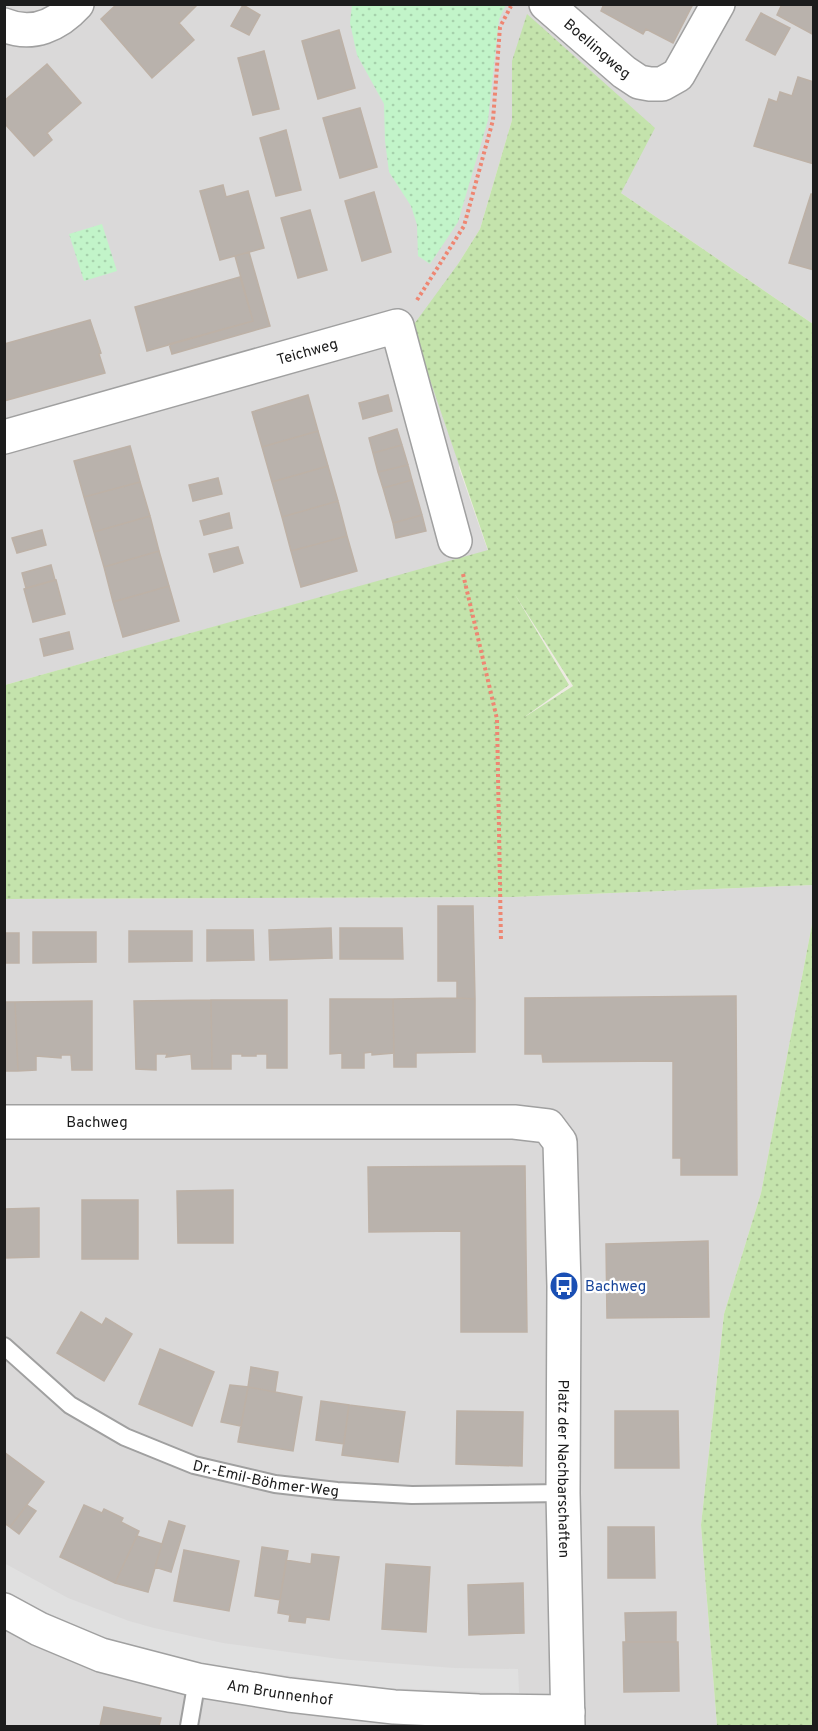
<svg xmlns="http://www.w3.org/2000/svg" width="818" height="1731" font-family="Overpass,sans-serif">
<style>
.residential{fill:#dad9d9}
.grass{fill:url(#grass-dots);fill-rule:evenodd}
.park{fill:url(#park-dots)}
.parking{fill:#e0e0e0}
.building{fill:#b9b2ac;stroke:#bdb1a6;stroke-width:1.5}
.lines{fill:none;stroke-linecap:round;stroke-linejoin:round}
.service-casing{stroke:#a0a0a0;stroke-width:20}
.minor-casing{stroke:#a0a0a0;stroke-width:36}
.path{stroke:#ee8672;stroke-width:4;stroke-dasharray:3 3;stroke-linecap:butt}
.service{stroke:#fff;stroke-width:16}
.minor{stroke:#fff;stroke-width:33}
.labels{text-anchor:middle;stroke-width:4.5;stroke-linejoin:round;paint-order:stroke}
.street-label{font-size:15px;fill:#1c1c1c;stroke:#fff}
.transit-label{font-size:15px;fill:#164399;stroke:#fff;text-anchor:start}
</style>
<defs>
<pattern id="grass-dots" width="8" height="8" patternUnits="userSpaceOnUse" patternTransform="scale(1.5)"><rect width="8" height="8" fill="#c4e3ac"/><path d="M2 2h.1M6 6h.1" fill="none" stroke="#a8c293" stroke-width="1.8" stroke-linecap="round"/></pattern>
<pattern id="park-dots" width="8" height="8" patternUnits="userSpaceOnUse" patternTransform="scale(1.5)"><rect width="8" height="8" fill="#c2f4c9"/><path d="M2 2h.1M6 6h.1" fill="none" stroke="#a6d1ac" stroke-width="1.8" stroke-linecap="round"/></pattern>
</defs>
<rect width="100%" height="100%" fill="#edeae2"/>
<!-- residential -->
<path class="residential" d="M5 5H813V324L621 193 512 62V120L480 229 458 264 459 468 488 551 5 685Z
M813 885V919L761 1193 724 1314 701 1525 717 1726H5L4 899 512 897Z"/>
<!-- grass -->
<path class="grass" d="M527 14 655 128 621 193 813 324V885L512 897 5 899V685L488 550 412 327 458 264 480 229 512 120V61ZM514 593 573 686 523 718 569 685Z
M813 919V1726H717L701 1525 724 1314 761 1193Z"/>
<!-- park -->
<path class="park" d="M352 5H506L499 19 488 120 458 222 430 264 418 256 417 225 411 206 389 172 385 141 384 104 357 55 350 23Z
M102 224 117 271 84 281 69 234Z"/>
<!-- parking -->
<path class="parking" d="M4 1563 68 1598 129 1621 154 1628 223 1643 339 1659 454 1668 518 1669 519 1693 387 1688 216 1666 146 1651 93 1633 23 1602 5 1591Z"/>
<!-- building -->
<path class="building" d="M117 4H198L179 23 194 40 152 78 101 19Z
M604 4H693L673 43 646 29 643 34 601 11Z
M782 4H814V35L777 15Z
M243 5 260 15 249 35 231 26Z
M761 13 790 28 775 55 746 40Z
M339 30 355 88 318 99 302 41Z
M264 51 279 109 253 115 238 58Z
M47 64 81 103 47 133 52 140 34 156 4 123V101Z
M798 77 814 82V164L754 146 769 99 777 102 780 92 792 96Z
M360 108 377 167 340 178 323 118Z
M286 130 301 190 276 196 260 138Z
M223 185 226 197 248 191 264 248 220 260 200 191Z
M374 192 391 252 362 261 345 201Z
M811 194H814V270L789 263Z
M310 210 327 270 298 278 281 218Z
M249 252 270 326 172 354 169 344 253 321 235 256Z
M240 277 253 321 147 351 135 307Z
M90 320 101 353 99 354 105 373 4 401V344Z
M308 395 318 431 262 447 252 412Z
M388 395 392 411 363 419 359 403Z
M397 429 402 445 373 453 369 438Z
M318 431 328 466 272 482 262 447Z
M402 445 408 465 378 472 373 453Z
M130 446 140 482 84 497 74 461Z
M408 465 412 480 383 488 378 472Z
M328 466 338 501 282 517 272 482Z
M218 478 222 494 193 501 189 485Z
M412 480 422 515 393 523 383 488Z
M140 482 150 516 94 532 84 497Z
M338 501 347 536 291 551 282 517Z
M229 513 232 528 204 535 200 521Z
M422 515 426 531 396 538 393 523Z
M150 516 159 551 104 567 94 532Z
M42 530 46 545 17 553 12 538Z
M347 536 357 571 301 587 291 551Z
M238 547 243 563 214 572 209 554Z
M159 551 169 586 113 602 104 567Z
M51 565 55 580 26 588 22 573Z
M56 580 65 614 33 622 24 589Z
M169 586 179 621 123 637 113 602Z
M69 632 73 649 44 656 40 639Z
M438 906H473L475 999 457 998V981H438Z
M331 928 332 958 270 960 269 930Z
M340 928H402L403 959H340Z
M207 930H253L254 960 207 961Z
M129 931H192V961L129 962Z
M33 932H96V962L33 963Z
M4 933H19V963H4Z
M736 996 737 1175H681V1158H673V1061L543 1062 542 1054H525V998Z
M457 998 475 999V1052L416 1053V1067H394L393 999Z
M330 999H393L394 1053 372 1055V1052L364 1053V1068H342V1053L330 1054Z
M211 1000H287V1068H267V1054H256V1056H242V1054H231V1069H212Z
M211 1000 212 1069H192L191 1054 166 1057 167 1054H156V1070L136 1069 134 1001Z
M92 1001V1070H72L71 1055H61V1058L36 1056V1070L18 1071 15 1002Z
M4 1002H15L18 1071H4Z
M525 1166 527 1332H461V1231L369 1232 368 1167Z
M233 1190V1243H178L177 1191Z
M82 1200H138V1259H82Z
M39 1208V1257L4 1258V1209Z
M708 1241 709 1317 607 1318 606 1244Z
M81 1312 102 1325 106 1318 132 1334 104 1381 57 1353Z
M160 1349 214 1372 192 1426 139 1404Z
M251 1367 278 1372 275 1392 248 1387Z
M230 1385 248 1387 241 1426 221 1422Z
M248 1387 302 1397 293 1451 238 1442Z
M321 1401 349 1405 344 1444 316 1440Z
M349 1405 405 1412 398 1462 342 1455Z
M457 1411 523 1412 522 1466 456 1464Z
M615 1411H678L679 1468H615Z
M4 1452 44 1482 10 1527 4 1523Z
M27 1505 36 1511 19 1534 10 1527Z
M84 1505 102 1513 104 1509 123 1518 121 1522 139 1531 115 1583 60 1557Z
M169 1521 185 1526 171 1572 155 1567Z
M608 1527H654L655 1578H608Z
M137 1536 162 1544 148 1592 115 1583Z
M262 1547 288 1551 280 1600 255 1596Z
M184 1550 239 1561 229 1611 174 1601Z
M312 1554 339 1557 329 1620 306 1617 305 1623 289 1621 290 1615 278 1613 286 1560 311 1564Z
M386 1564 430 1567 426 1632 382 1629Z
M523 1583 524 1633 469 1635 468 1585Z
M676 1612V1642H626L625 1613Z
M623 1642H678L679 1691 624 1692Z
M104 1707 161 1718 159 1726H100Z"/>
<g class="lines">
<!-- service casing -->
<g class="service-casing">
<g id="service">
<path id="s1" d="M4 1346 70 1405 125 1437 194 1465 275 1484 337 1491 412 1495 563 1493"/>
<path d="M189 1726 197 1680"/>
</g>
</g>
<!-- minor casing -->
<g class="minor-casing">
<g id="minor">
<path id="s2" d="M546 4 624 72 639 82 650 84H662L678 75 718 4"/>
<path d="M4 25C32 37 58 25 77 4"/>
<path id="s3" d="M4 437 397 326 455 541"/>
<path id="s4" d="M4 1122H514L548 1126 560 1142 564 1286 563 1493 568 1726"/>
<path id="s5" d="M4 1610 39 1629 101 1655 197 1680 289 1695 394 1707 479 1711 568 1712"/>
</g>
</g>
<!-- path -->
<path class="path" d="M417 300 464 226 493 120 500 27 511 6
M463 574 497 719 501 942"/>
<!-- service -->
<use href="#service" class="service"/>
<!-- minor -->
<use href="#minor" class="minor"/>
</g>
<!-- icons -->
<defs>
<g id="bus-disc" transform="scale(1.5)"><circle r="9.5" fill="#1a4fb4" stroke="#fff"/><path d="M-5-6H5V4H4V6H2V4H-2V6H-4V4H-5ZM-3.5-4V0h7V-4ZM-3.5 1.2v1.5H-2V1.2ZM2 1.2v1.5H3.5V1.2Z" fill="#fff"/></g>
</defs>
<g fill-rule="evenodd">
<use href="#bus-disc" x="564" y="1286"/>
</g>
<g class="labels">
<!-- street labels -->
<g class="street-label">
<text dy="5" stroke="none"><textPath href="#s2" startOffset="68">Boellingweg</textPath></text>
<text dy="5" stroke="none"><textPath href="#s3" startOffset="315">Teichweg</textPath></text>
<text dy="5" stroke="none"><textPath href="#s4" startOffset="93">Bachweg</textPath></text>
<text dy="5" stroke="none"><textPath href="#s4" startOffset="891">Platz der Nachbarschaften</textPath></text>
<text dy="5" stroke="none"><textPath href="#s1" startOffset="300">Dr.-Emil-Böhmer-Weg</textPath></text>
<text dy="5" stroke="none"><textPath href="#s5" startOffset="290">Am Brunnenhof</textPath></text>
</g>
<!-- transit labels -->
<g class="transit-label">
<text x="585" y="1291">Bachweg</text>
</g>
</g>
<!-- border -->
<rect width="818" height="1731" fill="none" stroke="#1c1c1c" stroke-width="12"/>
</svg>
